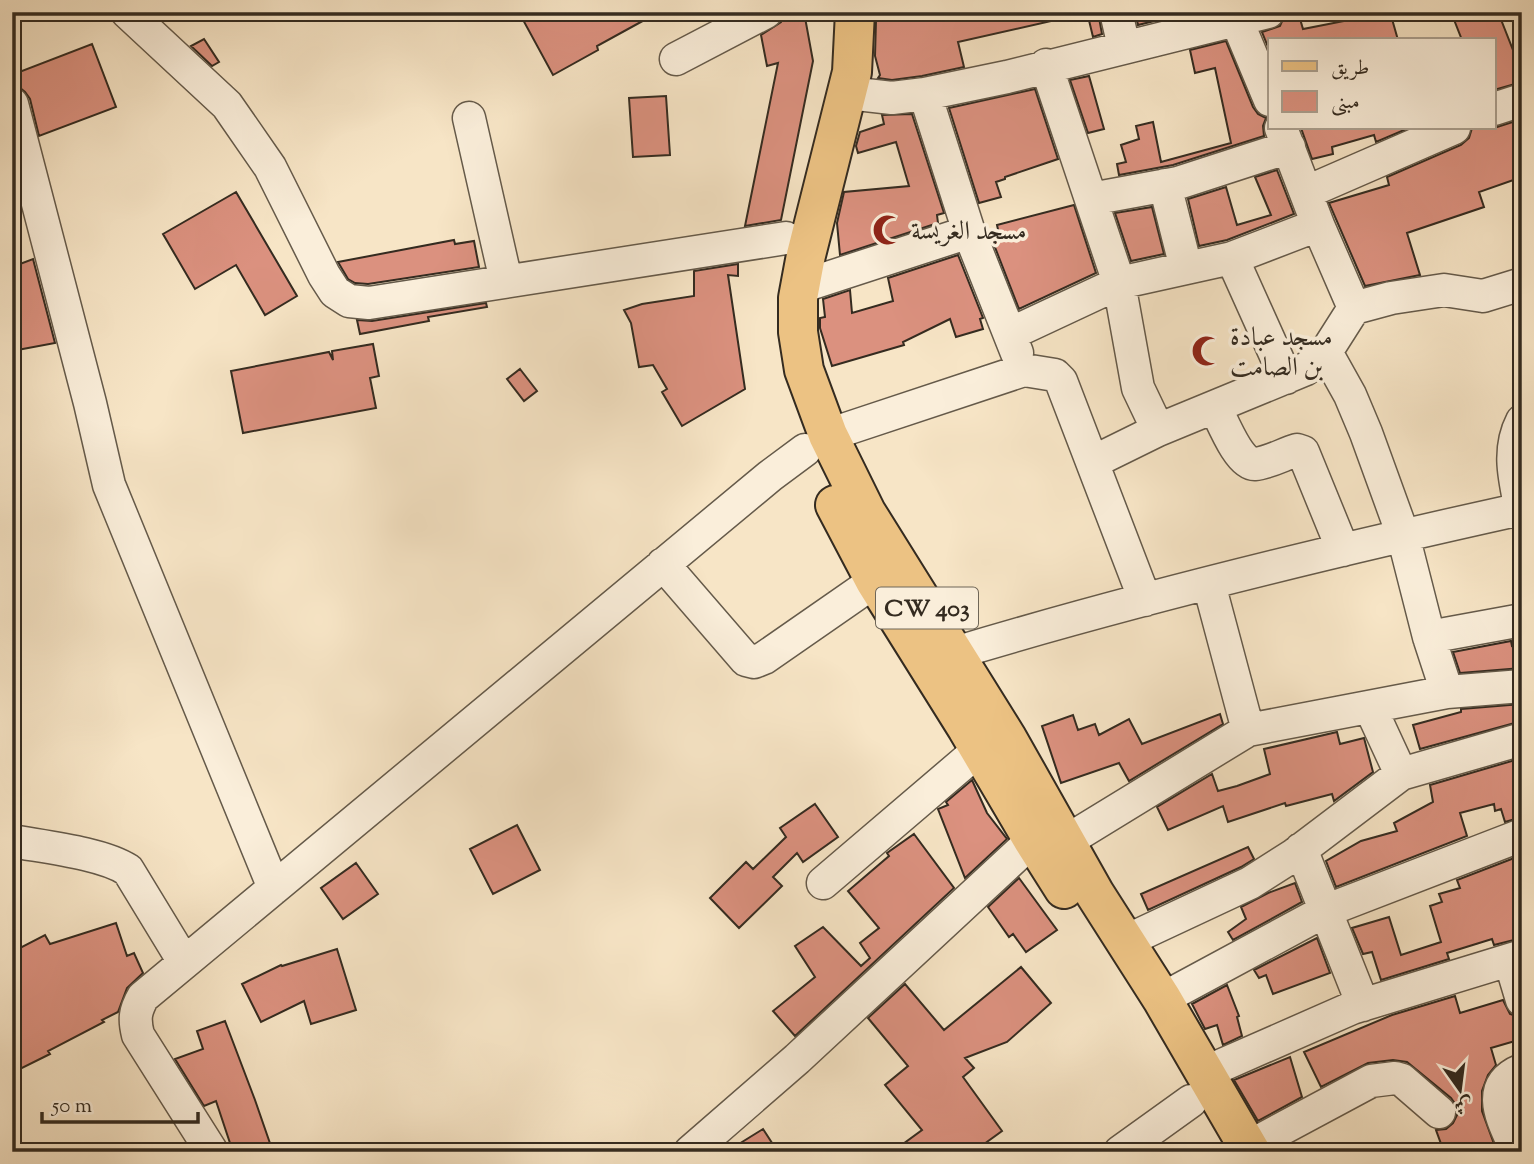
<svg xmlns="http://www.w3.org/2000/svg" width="1534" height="1164" font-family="'Sorts Mill Goudy',Amiri,serif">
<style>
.building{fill:#db917f;stroke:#342b20;stroke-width:2}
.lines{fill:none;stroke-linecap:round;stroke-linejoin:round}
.minor-casing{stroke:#655a4a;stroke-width:35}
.major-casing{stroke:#342b20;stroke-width:42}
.minor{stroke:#faeeda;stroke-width:32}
.major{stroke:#ecc283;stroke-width:38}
.labels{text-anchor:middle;stroke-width:7;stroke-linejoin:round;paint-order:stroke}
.shield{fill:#faeeda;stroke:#6f6658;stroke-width:2}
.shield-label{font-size:24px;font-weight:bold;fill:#342b20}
.poi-label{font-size:26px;fill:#342b20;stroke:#faeeda;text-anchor:start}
</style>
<rect width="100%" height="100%" fill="#f7e5c6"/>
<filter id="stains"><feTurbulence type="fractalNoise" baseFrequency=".00286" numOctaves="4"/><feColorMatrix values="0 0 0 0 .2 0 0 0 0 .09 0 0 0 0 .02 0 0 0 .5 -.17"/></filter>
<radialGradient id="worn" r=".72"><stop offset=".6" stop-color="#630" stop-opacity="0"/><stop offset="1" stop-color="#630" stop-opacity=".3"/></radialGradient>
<!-- building -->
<path class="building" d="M533 12H659L597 46 598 50 553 75 522 18Z
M784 12H804L813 61 781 220 745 226 778 63 767 66 761 35 781 22Z
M908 12H1059L1060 19 958 42 964 67 922 76 892 80 878 78 880 75 875 56 876 21Z
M1087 12H1098L1102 34 1093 37Z
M1135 12H1191L1138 25Z
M1286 12H1298L1303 29 1344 21 1343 18 1363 12H1390L1398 40H1270V52L1262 32 1280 26Z
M1451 12H1498L1522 73V82L1494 90V40H1462Z
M204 39 219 62 212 66 191 46Z
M1226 41 1253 107 1258 114 1266 118 1263 126 1264 136 1173 165 1119 175 1117 164 1126 162 1121 145 1139 139 1136 126 1153 122 1161 162 1231 143 1215 68 1195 73 1190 50Z
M92 44 116 107 39 136 30 99 25 92 19 87 14 74Z
M1089 76 1104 129 1088 133 1070 80Z
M1035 89 1058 159 1005 177V179L996 182 1001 197 979 203 949 108Z
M666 96 670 155 633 157 629 98Z
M912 114 944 213 937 215 938 223 840 255 837 223 844 192 909 186 896 142 858 153 856 146 860 132 884 124 882 115Z
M1522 119V177L1479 192 1484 207 1407 233 1420 275 1365 286 1329 203 1389 185 1387 177 1461 145 1469 138 1472 128H1494Z
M1301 128H1409L1376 142 1374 135 1332 147 1333 154 1312 159Z
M1277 170 1294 214 1227 240 1199 246 1188 199 1226 187 1237 225 1271 215 1255 177Z
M236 192 297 296 265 315 236 265 195 289 163 234Z
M1074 205 1096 273 1019 309 991 237 999 234 997 225Z
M1152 207 1164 254 1131 261 1115 213Z
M454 240 455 244 474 241 479 267 368 284 355 283 348 279 338 262Z
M958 255 983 318 980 319 983 329 956 337 950 319 903 342 904 345 832 366 820 328V318L825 317 823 299 850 290 852 313 893 301 888 278Z
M33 259 55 343 12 351V267Z
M738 264V276L728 275 745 389 682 426 662 392 667 389 653 365 639 367 631 323 624 310 642 304 694 296V271Z
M486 303 487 307 428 317 429 321 360 334 357 320 372 321Z
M373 344 379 376 370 378 376 408 243 433 231 371 329 352 333 360 332 351Z
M520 369 537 391 524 401 507 379Z
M1511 641 1512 646 1522 644V668L1460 673 1453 652Z
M1522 704V721L1420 749 1413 725 1461 712V709Z
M1220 714 1223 724 1129 781 1119 763 1061 783 1042 726 1073 715 1078 730 1095 724 1099 735 1129 719 1142 744Z
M1337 732 1340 744 1364 738 1373 772 1334 801 1332 794 1286 806 1285 803 1228 822 1223 806 1168 830 1157 807 1212 774 1218 791 1237 786 1270 774 1264 749Z
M1522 758V817L1505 822 1501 809 1495 811 1494 804 1460 813 1467 836 1336 887 1326 861 1361 841 1397 831 1394 823 1433 802 1430 785Z
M972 780 987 813 1007 839 965 878 938 809 948 805 946 802Z
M815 804 838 837 803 862 797 853 773 877 782 886 739 928 710 898 746 862 753 869 786 837 780 828Z
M517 825 540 870 493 894 470 849Z
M914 834 954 888 795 1036 773 1011 815 977 795 946 823 927 861 966 870 958 860 943 879 928 848 891 889 856 887 853Z
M1248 847 1254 859 1241 867 1148 910 1141 894Z
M1522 855V938L1494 945 1492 939 1447 953 1449 959 1381 980 1372 952 1363 954 1352 928 1389 917 1401 955 1441 942 1430 906 1442 902 1439 894 1460 888 1457 880Z
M356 863 378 894 343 919 321 888Z
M1019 878 1057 930 1026 952 1013 934 1009 937 988 907Z
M1295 883 1302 902 1233 940 1228 932 1246 919 1241 907 1268 893Z
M116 923 127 956 134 953 143 973 127 988 118 1012 102 1020 104 1022 48 1051 50 1054 12 1073V952L45 935 50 944Z
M1317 938 1330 973 1273 994 1266 975 1259 978 1254 970Z
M337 949 356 1010 311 1024 304 1001 261 1022 242 984 281 965 282 966Z
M1021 967 1051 1003 1007 1042 965 1058 974 1068 963 1077 1002 1131 973 1152H892L922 1130 885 1085 908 1066 868 1018 905 984 944 1030Z
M1227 985 1239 1016 1237 1017 1242 1036 1223 1045 1217 1025 1205 1029 1192 1004Z
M1455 996 1460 1013 1503 1000 1510 1014 1522 1018V1039L1491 1048 1496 1065 1488 1075 1482 1091V1111L1497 1152H1444L1436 1130 1446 1129 1453 1123 1457 1115 1456 1105 1451 1098 1407 1062 1393 1060 1368 1063 1321 1087 1304 1052 1392 1015Z
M225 1021 255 1100 273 1152H233L216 1101 204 1106 175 1059 203 1049 197 1031Z
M1290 1057 1302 1097 1258 1121 1234 1080Z
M763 1129 774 1146 765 1152H726Z"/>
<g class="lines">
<!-- minor casing -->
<g class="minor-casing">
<path id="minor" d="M127 12 227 105 270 167 324 275 335 292 349 301 369 303 786 238
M1116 12 1124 47
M1237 21 1270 100
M676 59 766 12
M1046 65 1119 283 1138 388 1158 430
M848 93 892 98 925 94 1007 77 1268 12
M925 94 969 232 1017 353
M12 104 90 403 109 485 274 888
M1494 109 1522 100
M469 118 506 281
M1165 185 1186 268
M1307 192 1454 128
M1091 199 1178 183 1289 147
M1318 225 1354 308
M1232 258 1286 378
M800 287 969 232
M1010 334 1119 283 1232 258 1318 225 1281 128
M1326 352 1350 395 1366 433 1403 535 1429 637 1447 692
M1215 407C1222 420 1239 465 1255 464 1268 463 1284 454 1297 450L1303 452 1343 550
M1522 421C1506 452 1516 483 1522 515
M828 435 1024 370 1055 375 1061 381 1145 600
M1093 462 1158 430 1306 369 1326 352 1354 308 1391 298 1444 290 1483 296 1522 284
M663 564 746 660 754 662 764 658 875 581
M1209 584 1248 730
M1429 637 1522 620
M955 653C1141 597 1331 551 1521 509
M1370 707 1401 774
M12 841C44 847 102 853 128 870L184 962
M1065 842 1248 730 1447 692 1522 686
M1301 849 1363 1005
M823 883 980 749
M1126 941 1250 883 1294 855 1401 774 1522 739
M1510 960 1522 1000
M1162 999 1325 911 1522 835
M1204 1073 1352 1008 1522 956
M1248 1147 1371 1081 1395 1078 1402 1080 1439 1112
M212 1152 138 1035C134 1019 135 1011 143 997L770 476 805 450
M690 1152 797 1059 1033 840
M1120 1152 1191 1101
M1517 1152C1505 1123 1481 1087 1522 1070"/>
</g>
<!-- major casing -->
<g class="major-casing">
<path id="major" d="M855 12 852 72 806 255 798 298V332L804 370 828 435 866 512 1007 738 1095 894 1162 999 1251 1152
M835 505 875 581 967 728 1033 840 1064 889"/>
</g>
<!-- minor -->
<use href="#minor" class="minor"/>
<!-- major -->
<use href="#major" class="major"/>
</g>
<!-- icons -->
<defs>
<g id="mosque-bare" transform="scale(2.415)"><path d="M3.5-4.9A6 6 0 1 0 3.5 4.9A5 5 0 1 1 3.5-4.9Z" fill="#8f2418" stroke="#faeeda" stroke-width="2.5" paint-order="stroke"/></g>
</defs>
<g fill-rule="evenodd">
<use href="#mosque-bare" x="888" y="230"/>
<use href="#mosque-bare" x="1207" y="351"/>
</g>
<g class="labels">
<!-- shield labels -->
<rect class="shield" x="876" y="587.5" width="102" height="41" rx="5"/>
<g class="shield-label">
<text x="927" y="616">CW 403</text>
</g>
<!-- poi labels -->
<g class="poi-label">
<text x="911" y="239">مسجد الغريسة</text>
<text x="1230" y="345">مسجد عبادة<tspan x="1230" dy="30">بن الصامت</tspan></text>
</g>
</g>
<!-- margin -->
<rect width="1534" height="1164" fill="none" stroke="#f7e5c6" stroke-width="42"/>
<rect x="14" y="14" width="1506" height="1136" fill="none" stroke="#342b20" stroke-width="3.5"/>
<rect x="21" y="21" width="1492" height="1122" fill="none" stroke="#342b20" stroke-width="2"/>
<!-- legend -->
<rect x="1268" y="38" width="228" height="91" fill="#faeeda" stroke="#aba090" stroke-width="2"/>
<rect x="1282" y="61" width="35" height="10" fill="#ecc283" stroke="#aba090" stroke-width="2"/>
<text x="1331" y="74" font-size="21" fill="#342b20">طريق</text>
<rect x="1282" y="91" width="35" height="21" fill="#db917f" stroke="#aba090" stroke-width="2"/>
<text x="1331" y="108" font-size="21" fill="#342b20">مبنى</text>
<!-- north arrow -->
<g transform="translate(1460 1090) rotate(166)" stroke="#faeeda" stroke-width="5" paint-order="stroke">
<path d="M0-5L12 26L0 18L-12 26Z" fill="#342b20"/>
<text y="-10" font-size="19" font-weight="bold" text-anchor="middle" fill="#342b20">ش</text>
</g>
<!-- scale -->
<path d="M42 1112v10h156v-10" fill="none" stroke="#342b20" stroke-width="3.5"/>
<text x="52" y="1112" font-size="21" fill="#342b20" stroke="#faeeda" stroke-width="5" paint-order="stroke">50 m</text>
<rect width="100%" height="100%" filter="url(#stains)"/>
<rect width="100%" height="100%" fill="url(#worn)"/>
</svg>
